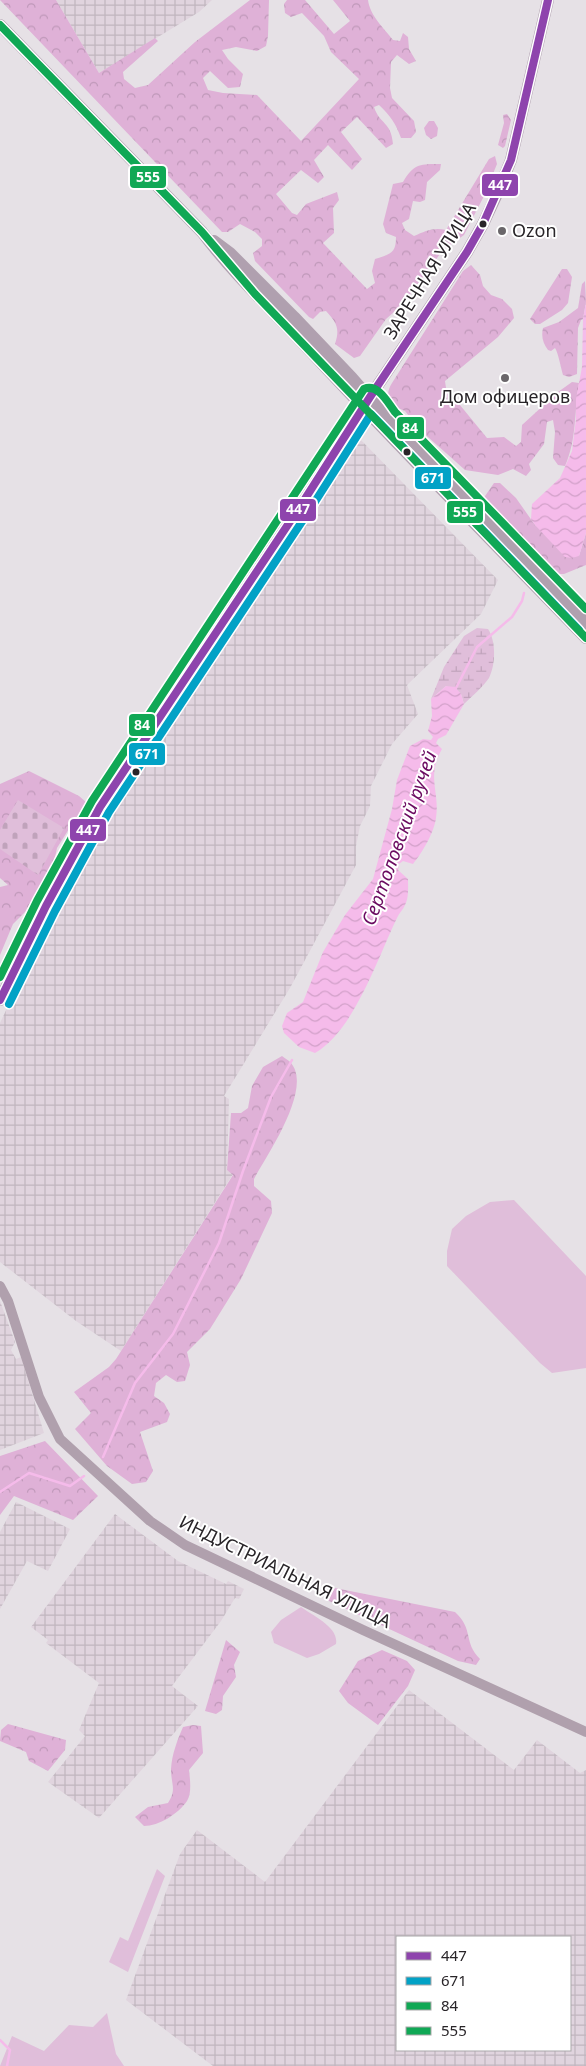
<svg xmlns="http://www.w3.org/2000/svg" width="586" height="2066" font-family="'Noto Sans',sans-serif">
<style>
.industrial{fill:url(#industrial-grid);fill-rule:evenodd}
.green{fill:#e0beda}
.forest{fill:url(#forest-crowns)}
.wetland{fill:url(#wetland-marsh)}
.cemetery{fill:url(#cemetery-stones)}
.water{fill:url(#water-waves)}
.lines{fill:none;stroke-linecap:round;stroke-linejoin:round}
.stream{stroke:#f5bbea;stroke-width:2.5}
.minor{stroke:#b0a0ad;stroke-width:10}
.major{stroke:#b0a0af;stroke-width:12}
.bus-1-casing{stroke:#fff;stroke-width:11}
.bus-2-casing{stroke:#fff;stroke-width:11}
.bus-3-casing{stroke:#fff;stroke-width:11}
.bus-4-casing{stroke:#fff;stroke-width:11}
.bus-1{stroke:#8e44ad;stroke-width:8}
.bus-2{stroke:#02a2c6;stroke-width:8}
.bus-3{stroke:#10a855;stroke-width:8}
.bus-4{stroke:#10a855;stroke-width:8}
.bus-dot{fill:#282428;stroke:#fff;stroke-width:2}
.poi-dot{fill:#6a666a;stroke:#fff;stroke-width:2}
.labels{text-anchor:middle;stroke-width:4;stroke-linejoin:round;paint-order:stroke}
.poi-label{font-size:18px;fill:#282428;stroke:#fff;text-anchor:start}
.street-label{font-size:18px;fill:#282428;stroke:#fff}
.water-label{font-size:19px;font-style:italic;fill:#6b0b61;stroke:#fff}
.line-badge{stroke:#fff;stroke-width:2}
.badge-label{font-size:14px;text-anchor:middle;font-weight:bold;fill:#fff}
</style>
<defs>
<pattern id="industrial-grid" width="8" height="8" patternUnits="userSpaceOnUse" patternTransform="scale(1.25)"><rect width="8" height="8" fill="#e0d4de"/><path d="M0 4h8M4 0v8" fill="none" stroke="#c0b6be"/></pattern>
<pattern id="forest-crowns" width="20" height="18" patternUnits="userSpaceOnUse" patternTransform="scale(1.25)"><rect width="20" height="18" fill="#dfb1d7"/><path d="M2 6a3 3 0 1 1 6 0M12 15a3 3 0 1 1 6 0" fill="none" stroke="#bf98b9"/></pattern>
<pattern id="wetland-marsh" width="20" height="14" patternUnits="userSpaceOnUse" patternTransform="scale(1.25)"><rect width="20" height="14" fill="#e0beda"/><path d="M1 5h8M5 5V1M11 12h8M15 12V8" fill="none" stroke="#c0a3bb"/></pattern>
<pattern id="cemetery-stones" width="16" height="16" patternUnits="userSpaceOnUse" patternTransform="scale(1.25)"><rect width="16" height="16" fill="#e0beda"/><path d="M2 7V4a2 2 0 0 1 4 0v3zM10 15v-3a2 2 0 0 1 4 0v3z" fill="#c0a3bb"/></pattern>
<pattern id="water-waves" width="16" height="10" patternUnits="userSpaceOnUse" patternTransform="scale(1.25)"><rect width="16" height="10" fill="#f5bbea"/><path d="M0 5q4-4 8 0t8 0" fill="none" stroke="#d2a1c9"/></pattern>
</defs>
<rect width="100%" height="100%" fill="#e6e1e6"/>
<!-- industrial -->
<path class="industrial" d="M56 0H212L199 12 99 73Z
M357 436 498 580 481 614 407 685 418 714 392 744 371 786 370 806 360 826 356 846V865L290 988 224 1096 229 1099 227 1170 233 1174 121 1351 76 1321 0 1262V1023L38 942 124 791Z
M0 1301 15 1342 11 1350 16 1359 21 1357 44 1433 0 1450Z
M16 1502 70 1529 48 1571 27 1561 0 1609V1532Z
M115 1514 178 1561 226 1584 228 1581 244 1589 239 1599 235 1598 221 1621 172 1686 198 1706 99 1818 48 1782 85 1736 79 1730 99 1683 46 1643 48 1640 31 1627Z
M409 1690 514 1770 537 1740 580 1773 586 1770V2066H213L126 2000 180 1854 197 1830 265 1882ZM397 1937H570V2050H397Z"/>
<!-- green -->
<path class="green" d="M514 1200 586 1276V1368L552 1373 540 1363 447 1266V1251L452 1229 466 1216 490 1202Z
M301 1607C313 1616 339 1627 336 1644L319 1654 307 1658 274 1643 271 1632 281 1620Z
M157 1869 165 1876 128 1972 109 1962 120 1937 128 1941Z
M107 2013 116 2054 124 2066H0L12 2036 44 2051 69 2025 93 2027Z"/>
<!-- forest -->
<path class="forest" d="M0 0H56L99 73 155 38 158 41 123 72 124 79 135 88 148 85 195 42 250 0H269L268 36 266 46 257 51 236 47 222 50 228 59 243 74 240 87 228 88 210 71 203 78 208 90 223 93 257 95 301 141 359 79 331 52 324 36 302 13 291 17 285 13 284 4 287 0H305L334 34 350 21 333 0H368C370 16 384 28 393 40L400 41 403 33 408 37 409 49 416 61 409 64 397 55 391 62 390 88 392 98 414 121 416 132 411 138H401C396 124 390 115 379 105L374 107C380 125 391 121 393 144L386 148 357 117 341 132 362 159 352 170 328 145 314 160 324 177 318 183 301 170 276 194 292 213 297 215 306 204 337 192 339 200 333 208 334 233 323 243 367 289 375 283 372 271 375 259C390 254 396 254 396 237L386 233 383 224 393 184 403 182C414 163 421 164 441 164L440 170 427 182 425 200 420 202 413 201 409 219 402 223 405 230 414 236C425 231 434 227 446 230L489 159 495 156 497 164 483 198 464 235 443 250 402 305 386 319 360 356 354 358 335 344C340 329 337 323 326 311L320 312 313 319 309 317 255 261 253 253 262 246V239L255 232 240 224 228 232H222Z
M507 114 511 120 505 146 503 148 498 145 504 123 503 115Z
M429 121H434L438 128 437 136 431 139 426 135 424 128Z
M471 265 480 275 483 286 491 295 502 299 512 309 514 318 498 337 445 381 446 388 487 438 504 437 516 446 521 442 522 425 558 392 572 382 579 383C574 412 577 439 565 466L558 465 553 458 555 432 553 420 547 422 544 444 529 464 531 470 526 476 513 469 498 475 465 470 419 429 405 411 391 405C387 397 387 391 392 383L463 271Z
M562 269H567L572 277 568 303 562 310 540 324H535L530 319Z
M585 281 586 302 583 319 581 320 578 328 577 374 569 377 563 375C561 368 558 352 555 348L551 351 548 350C543 343 541 337 543 328L559 322 578 308 582 284Z
M494 483H500L516 498 535 525 579 556 586 533V565L564 574H554L483 499Z
M29 771 79 796 86 802 57 848 54 862 25 912 13 924 0 955V887L8 885 0 878V784Z
M282 1056C284 1058 289 1060 291 1063 313 1089 267 1155 254 1179V1186L271 1201 272 1213 241 1279 210 1329 187 1352 190 1365 185 1381 177 1382 166 1375 156 1383 154 1396 164 1403 170 1414 167 1422 140 1432 153 1471 146 1482 132 1484 107 1466 75 1429 91 1413 74 1392 109 1367 116 1359 233 1175 227 1170 231 1113H241L248 1108 252 1086 263 1067Z
M45 1441 98 1496 73 1520 14 1496 0 1515V1456Z
M335 1588 455 1612C474 1629 463 1642 480 1659L476 1665 458 1661 327 1600Z
M226 1640 240 1652 234 1665 236 1677 223 1696 222 1710 216 1714 205 1711Z
M382 1650 407 1661 415 1670 408 1686 378 1725 348 1703 339 1691 358 1661Z
M8 1724 66 1740 65 1750 48 1771 29 1761 26 1752 0 1741 1 1730Z
M193 1725 201 1726 203 1753 189 1770C190 1779 192 1793 187 1801 178 1814 159 1826 144 1826L135 1817 148 1807 168 1803C177 1789 171 1785 171 1769 172 1754 177 1741 183 1727Z"/>
<!-- wetland -->
<path class="wetland" d="M477 628 488 629C496 641 496 664 489 678 483 687 472 696 464 704L461 694 446 686 431 699 444 667 464 636Z"/>
<!-- cemetery -->
<path class="cemetery" d="M18 800 64 828 38 875 0 849V830Z"/>
<!-- water -->
<path class="water" d="M586 302V533L579 556 572 558 565 557 535 525 531 519 532 504 560 478 572 451 576 419V399L582 367 583 319Z
M446 686 455 687 461 694 464 704 446 735 438 739 436 743 442 749C426 777 440 791 436 818 434 833 422 853 413 864L403 861 399 864 398 870 408 879C408 886 409 898 405 905 403 910 399 913 397 918 378 957 354 1031 315 1053L299 1047 284 1033 282 1026 287 1013 303 1002 323 952 345 915 373 879 392 809 397 780 410 746 423 739 431 740 433 737 428 731 432 716 431 699Z"/>
<g class="lines">
<!-- stream -->
<path class="stream" d="M455 690 477 647 512 617 522 601 524 593
M103 1457 135 1383 173 1334 219 1243 243 1171 271 1097 292 1060
M0 1492 29 1473 70 1486 84 1476
M0 2040 10 2050 7 2066"/>
<!-- minor -->
<path class="minor" d="M0 1286 8 1301 39 1397 60 1439 150 1521 185 1545 363 1630 586 1732"/>
<!-- major -->
<path class="major" d="M0 25 202 232C235 276 275 313 312 353 402 450 494 543 586 638
M214 241 230 253 294 317 352 378 388 419 586 623
M0 1000 46 906 100 807 303 502 370 397 467 252 483 224 497 194 511 160 548 0"/>
<!-- bus-1 casing -->
<g class="bus-1-casing">
<path id="bus-1" d="M0 1000 46 906 100 807 303 502 370 397 467 252 483 224 511 160 548 0"/>
</g>
<!-- bus-2 casing -->
<g class="bus-2-casing">
<path id="bus-2" d="M9 1004 55 911 109 812 311 508 371 414 579 630"/>
</g>
<!-- bus-3 casing -->
<g class="bus-3-casing">
<path id="bus-3" d="M0 977 37 901 92 801 364 389C378 383 388 403 395 412L586 609"/>
</g>
<!-- bus-4 casing -->
<g class="bus-4-casing">
<path id="bus-4" d="M0 25 202 232 255 294 586 638"/>
</g>
<!-- bus-1 -->
<use href="#bus-1" class="bus-1"/>
<!-- bus-2 -->
<use href="#bus-2" class="bus-2"/>
<!-- bus-3 -->
<use href="#bus-3" class="bus-3"/>
<!-- bus-4 -->
<use href="#bus-4" class="bus-4"/>
</g>
<!-- markers -->
<g class="bus-dot">
<circle cx="483" cy="224" r="4.5"/>
<circle cx="407" cy="452" r="4.5"/>
<circle cx="136" cy="772" r="4.5"/>
</g>
<g class="poi-dot">
<circle cx="502" cy="231" r="5"/>
<circle cx="505" cy="378" r="5"/>
</g>
<g class="labels">
<!-- poi labels -->
<g class="poi-label">
<text x="512" y="237">Ozon</text>
<text x="505" y="403" text-anchor="middle">Дом офицеров</text>
</g>
<!-- street labels -->
<g class="street-label">
<text transform="translate(430 271) rotate(-58)" y="6">ЗАРЕЧНАЯ УЛИЦА</text>
<text transform="translate(285 1572) rotate(26)" y="6">ИНДУСТРИАЛЬНАЯ УЛИЦА</text>
</g>
<!-- water labels -->
<g class="water-label">
<text transform="translate(399 838) rotate(-70)" y="7">Сертоловский ручей</text>
</g>
</g>
<g class="line-badge">
<rect x="129" y="165" width="38" height="24" rx="5" fill="#10a855"/>
<rect x="481" y="173" width="38" height="24" rx="5" fill="#8e44ad"/>
<rect x="396" y="416" width="29" height="24" rx="5" fill="#10a855"/>
<rect x="414" y="466" width="38" height="24" rx="5" fill="#02a2c6"/>
<rect x="279" y="498" width="38" height="24" rx="5" fill="#8e44ad"/>
<rect x="446" y="500" width="38" height="24" rx="5" fill="#10a855"/>
<rect x="128" y="713" width="28" height="24" rx="5" fill="#10a855"/>
<rect x="128" y="742" width="38" height="24" rx="5" fill="#02a2c6"/>
<rect x="69" y="818" width="38" height="24" rx="5" fill="#8e44ad"/>
</g>
<g class="badge-label">
<text x="148" y="182">555</text>
<text x="500" y="190">447</text>
<text x="410" y="433">84</text>
<text x="433" y="483">671</text>
<text x="298" y="514">447</text>
<text x="465" y="517">555</text>
<text x="142" y="730">84</text>
<text x="147" y="759">671</text>
<text x="88" y="835">447</text>
</g>
<!-- legend -->
<rect x="396" y="1936" width="175" height="115" fill="#ffffff" stroke="#a9a7a9"/>
<rect x="406" y="1952" width="25" height="8" fill="#8e44ad" stroke="#a9a7a9"/>
<text x="441" y="1961" font-size="15" fill="#282428">447</text>
<rect x="406" y="1977" width="25" height="8" fill="#02a2c6" stroke="#a9a7a9"/>
<text x="441" y="1986" font-size="15" fill="#282428">671</text>
<rect x="406" y="2002" width="25" height="8" fill="#10a855" stroke="#a9a7a9"/>
<text x="441" y="2011" font-size="15" fill="#282428">84</text>
<rect x="406" y="2027" width="25" height="8" fill="#10a855" stroke="#a9a7a9"/>
<text x="441" y="2036" font-size="15" fill="#282428">555</text>
</svg>
